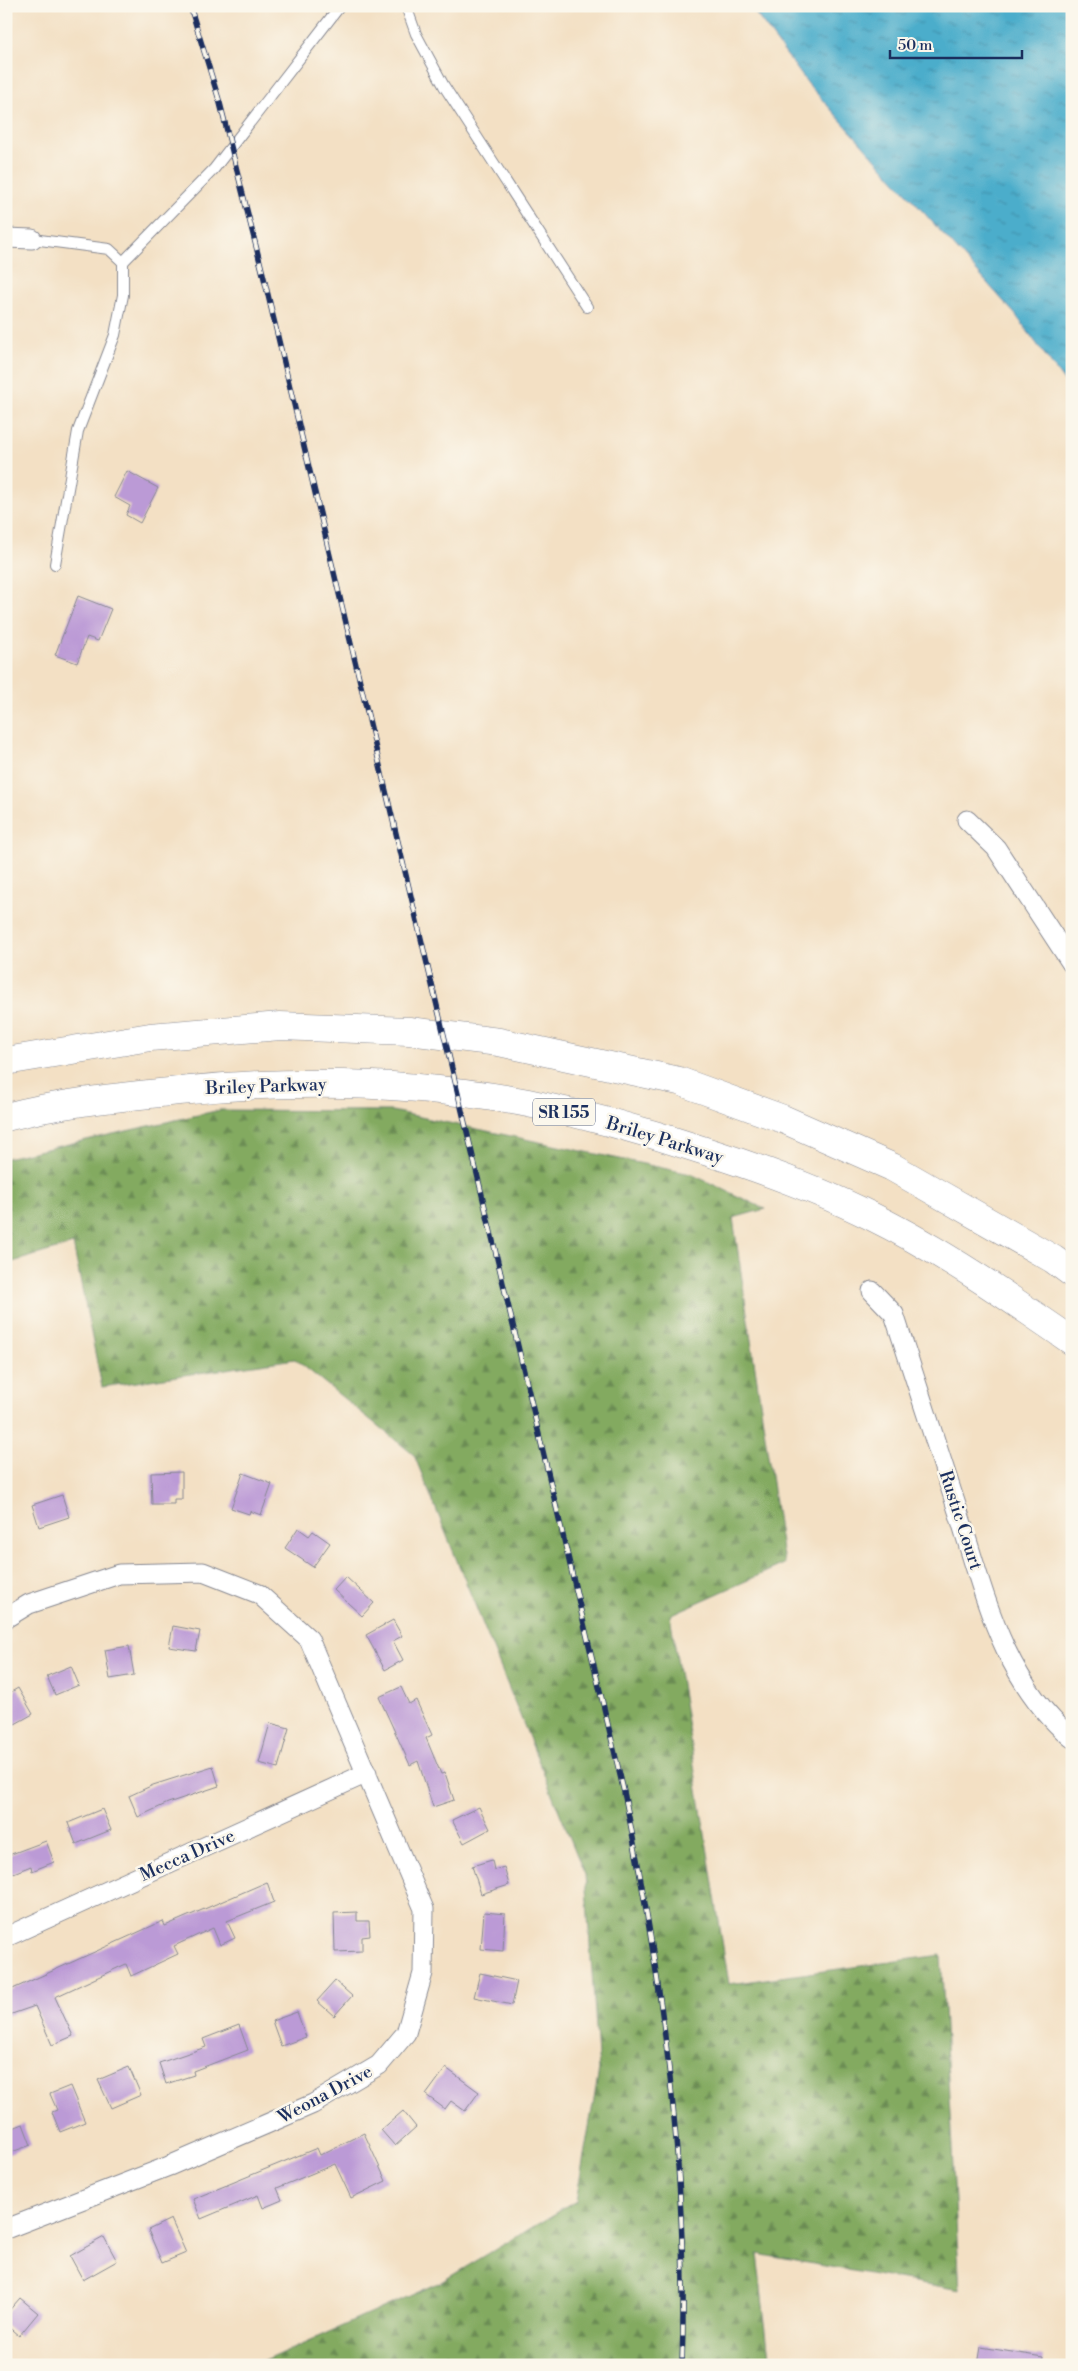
<svg xmlns="http://www.w3.org/2000/svg" width="1078" height="2371" font-family="'Libre Bodoni',serif">
<style>
.forest{fill:url(#forest-firs);stroke:#4f6c60}
.water{fill:url(#water-ripples);stroke:#346e94}
.building{fill:#bb9ad6}
.lines{fill:none;stroke-linecap:round;stroke-linejoin:round}
.service-casing{stroke:#878891;stroke-width:12}
.minor-casing{stroke:#878891;stroke-width:21}
.motorway-casing{stroke:#878891;stroke-width:29}
.service{stroke:#fff;stroke-width:10}
.minor{stroke:#fff;stroke-width:19}
.motorway{stroke:#fff;stroke-width:28}
.rail-casing{stroke:#1b2f5e;stroke-width:5.5}
.rail{stroke:#fbf7ec;stroke-width:4;stroke-dasharray:11;stroke-linecap:butt}
.labels{text-anchor:middle;stroke-width:5;stroke-linejoin:round;paint-order:stroke}
.shield{fill:#fbf7ec;stroke:#5e6b89;stroke-width:1}
.shield-label{font-size:16px;font-weight:bold;fill:#1b2f5e}
.street-label{font-size:18px;fill:#1b2f5e;stroke:#fbf7ec}
</style>
<defs>
<pattern id="forest-firs" width="22" height="20" patternUnits="userSpaceOnUse" patternTransform="scale(1.25)"><rect width="22" height="20" fill="#83aa61"/><path d="M5 1l3.5 6h-7zM16 11l3.5 6h-7z" fill="#6a8b53"/></pattern>
<pattern id="water-ripples" width="26" height="14" patternUnits="userSpaceOnUse" patternTransform="scale(1.25)"><rect width="26" height="14" fill="#4cadcb"/><path d="M2 4q2-2 4 0t4 0M15 11q2-2 4 0t4 0" fill="none" stroke="#3e8da8"/></pattern>
</defs>
<rect width="100%" height="100%" fill="#fbf7ec"/>
<filter id="ink" filterUnits="userSpaceOnUse"><feTurbulence type="fractalNoise" baseFrequency=".02" numOctaves="2"/><feDisplacementMap in="SourceGraphic" scale="10" xChannelSelector="R" yChannelSelector="G"/><feConvolveMatrix kernelMatrix="1 2 1 2 8 2 1 2 1" color-interpolation-filters="sRGB"/></filter>
<filter id="wash" filterUnits="userSpaceOnUse"><feTurbulence type="fractalNoise" baseFrequency=".0096" numOctaves="4" result="noise"/><feDisplacementMap in="SourceGraphic" scale="20" xChannelSelector="R" yChannelSelector="G"/><feGaussianBlur stdDeviation="1.12" result="paint"/><feColorMatrix in="noise" values="0 0 0 0 0 0 0 0 0 0 0 0 0 0 0 0 0 1.4 0 .05"/><feComposite in="paint" operator="in"/></filter>
<g filter="url(#wash)">
<rect width="100%" height="100%" fill="#f3e0c4"/>
<!-- forest -->
<path class="forest" d="M220 1110 392 1111 691 1174 765 1209 733 1218 784 1564 670 1615 729 1984 941 1955 960 2290 757 2254 770 2365H255L441 2282 576 2201 599 2070 585 1875 414 1455 295 1359 102 1387 73 1244 6 1264V1158Z"/>
<!-- water -->
<path class="water" d="M750 6H1072V392L1015 314 809 85Z"/>
<g id="blocks">
<!-- building -->
<path class="building" d="M127 471 158 488 140 523 126 515 130 506 114 497Z
M78 596 111 609 98 641 87 637 77 663 55 655Z
M182 1472V1499H174V1504H152L151 1473Z
M243 1473 272 1484 261 1515 250 1511 249 1514 231 1508Z
M62 1495 69 1517 39 1527 32 1505Z
M298 1528 309 1536 313 1531 330 1543 313 1567 285 1548Z
M346 1577 374 1603 362 1616 334 1590Z
M393 1620 402 1636 393 1641 403 1660 385 1670 366 1635Z
M173 1626 200 1631 196 1651 169 1647Z
M129 1646 134 1675 110 1679 105 1650Z
M71 1666 79 1685 55 1695 47 1676Z
M401 1687 409 1704 416 1700 432 1735 426 1738 441 1774 445 1773 454 1800 433 1807 418 1761 410 1765 379 1697Z
M18 1688 33 1714 15 1724 11 1716 6 1719V1695Z
M270 1723 289 1728 278 1768 259 1763Z
M213 1766 219 1786 168 1803 138 1817 129 1796 153 1785Z
M479 1807 490 1829 464 1843 452 1820Z
M102 1809 111 1830 76 1844 68 1823Z
M46 1841 54 1862 32 1871 31 1866 6 1876V1856Z
M492 1860 494 1870 504 1867 509 1885 481 1894 472 1866Z
M267 1882 274 1902 227 1921 235 1938 220 1945 213 1928 174 1946 178 1954 131 1976 126 1964 55 1997 73 2036 52 2045 35 2006 6 2016V1992L163 1921 165 1926Z
M357 1912V1921H369L370 1936 362 1937V1951L335 1952 334 1913Z
M484 1912 505 1914 503 1951 481 1949Z
M480 1973 517 1981 512 2005 474 1997Z
M335 1981 352 1996 334 2016 317 2001Z
M297 2012 306 2037 281 2046 272 2021Z
M239 2025 248 2050 193 2071 194 2075 166 2084 159 2063 206 2047 203 2039Z
M129 2067 141 2095 111 2108 98 2080Z
M446 2068 479 2092 465 2111 451 2101 445 2109 426 2095Z
M70 2086 85 2122 60 2132 52 2112 57 2110 50 2094Z
M403 2111 416 2127 395 2146 381 2130Z
M23 2124 31 2145 6 2154V2131Z
M364 2133 386 2181 351 2198 335 2164 277 2188 282 2200 263 2208 258 2195 201 2219 193 2199 317 2148 320 2155Z
M171 2219 186 2253 162 2263 148 2230Z
M104 2237 117 2261 83 2280 70 2256Z
M20 2298 38 2313 19 2336 6 2325V2314Z
M981 2347 1043 2357 1042 2365H978Z"/>
</g>
</g>
<g filter="url(#ink)">
<use href="#blocks" fill-opacity="0" stroke="#878891" stroke-width="1"/>
<g class="lines">
<!-- service casing -->
<g class="service-casing">
<path id="service" d="M406 6 416 34 444 86 587 307
M32 239 109 249 123 262V295L115 335 78 431 55 564
M123 262 214 169 340 6"/>
</g>
<!-- minor casing -->
<g class="minor-casing">
<path id="minor" d="M6 238 32 239
M967 820 996 848 1072 964
M872 1291 894 1314C915 1377 935 1441 956 1505 983 1588 1001 1679 1072 1738
M6 1618 29 1604 119 1574 203 1572 259 1594 309 1639 424 1909 423 1973 406 2033 379 2065 313 2104 169 2166 6 2229
M6 1937 367 1773"/>
</g>
<!-- motorway casing -->
<g class="motorway-casing">
<path id="motorway" d="M6 1061 150 1037 280 1026 409 1031 499 1042 679 1081 783 1119 892 1167 1053 1259 1072 1273
M6 1117C62 1102 121 1097 179 1091 295 1079 413 1081 528 1103 587 1115 645 1131 702 1150 759 1168 817 1189 871 1216 942 1251 1007 1296 1072 1341"/>
</g>
<!-- service -->
<use href="#service" class="service"/>
<!-- minor -->
<use href="#minor" class="minor"/>
<!-- motorway -->
<use href="#motorway" class="motorway"/>
<!-- rail casing -->
<g class="rail-casing">
<path id="rail" d="M190 6 220 103 263 274 624 1792C662 1980 689 2172 682 2365"/>
</g>
<!-- rail -->
<use href="#rail" class="rail"/>
</g>
</g>
<g class="labels">
<!-- shield labels -->
<rect class="shield" x="533" y="1098.5" width="62" height="27" rx="4"/>
<g class="shield-label">
<text x="564" y="1118">SR 155</text>
</g>
<!-- street labels -->
<g class="street-label">
<text transform="translate(266 1086) rotate(-2)" y="6">Briley Parkway</text>
<text transform="translate(665 1140) rotate(17)" y="6">Briley Parkway</text>
<text transform="translate(961 1520) rotate(72)" y="6">Rustic Court</text>
<text transform="translate(187 1855) rotate(-24)" y="6">Mecca Drive</text>
<text transform="translate(325 2094) rotate(-28)" y="6">Weona Drive</text>
</g>
</g>
<!-- margin -->
<rect width="1078" height="2371" fill="none" stroke="#fbf7ec" stroke-width="25"/>
<!-- scale -->
<path d="M890 50v8h132v-8" fill="none" stroke="#1b2f5e" stroke-width="2.5"/>
<text x="898" y="50" font-size="15" fill="#1b2f5e" stroke="#fbf7ec" stroke-width="4" paint-order="stroke">50 m</text>
</svg>
